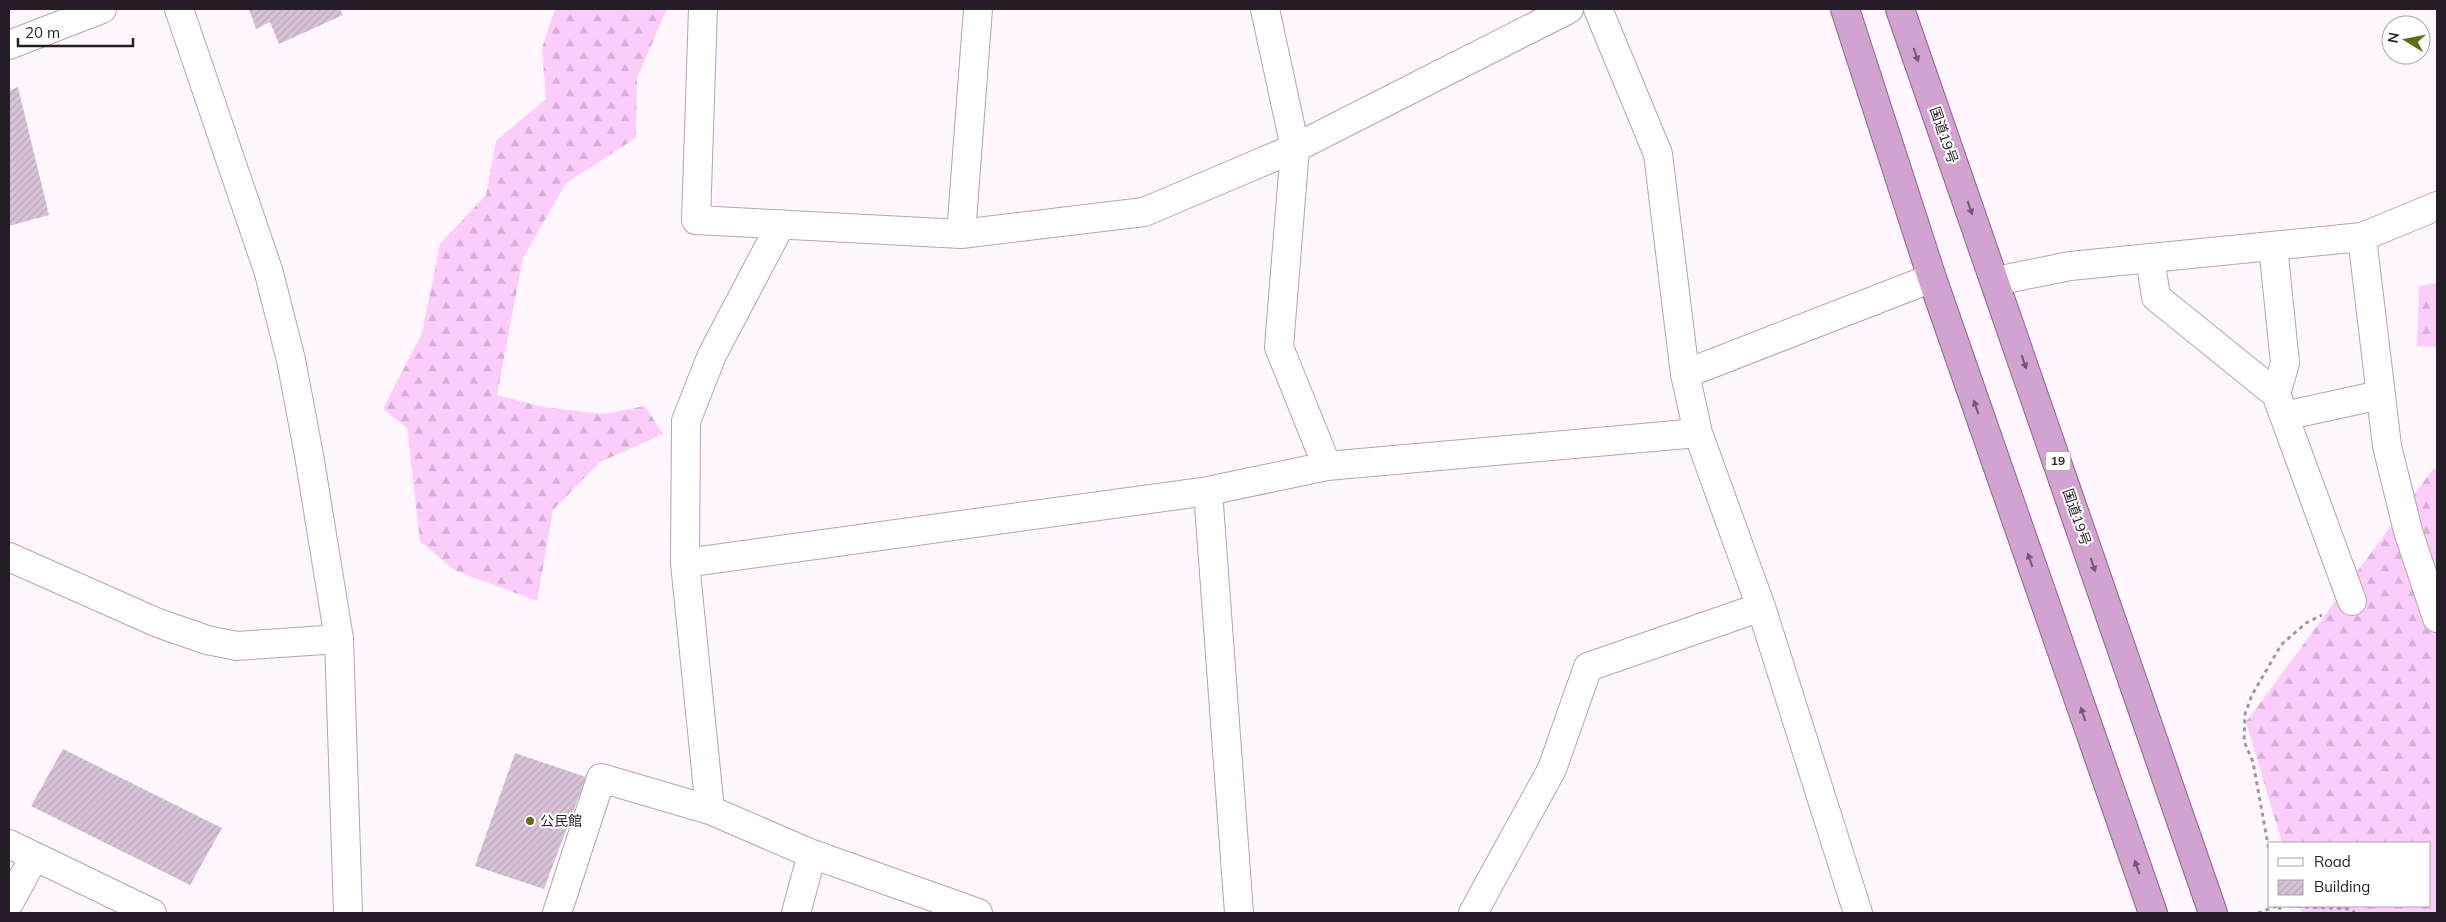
<svg xmlns="http://www.w3.org/2000/svg" width="2446" height="922" font-family="Mulish,'Noto Sans JP',sans-serif">
<style>
.forest{fill:url(#forest-firs)}
.building{fill:url(#building-hatch)}
.lines{fill:none;stroke-linecap:round;stroke-linejoin:round}
.minor-casing{stroke:#b7a1b6;stroke-width:30}
.tertiary-casing{stroke:#b7a1b6;stroke-width:30}
.trunk-casing{stroke:#8e648c;stroke-width:30}
.path{stroke:#a098a0;stroke-width:3;stroke-dasharray:4 4;stroke-linecap:butt}
.minor{stroke:#fff;stroke-width:28}
.tertiary{stroke:#fff;stroke-width:28}
.trunk{stroke:#d2a2d0;stroke-width:28}
.oneway{fill:#735972}
.poi-dot{fill:#606c14;stroke:#fff;stroke-width:2}
.labels{text-anchor:middle;stroke-width:4;stroke-linejoin:round;paint-order:stroke}
.shield{fill:#fff;stroke:#666166;stroke-width:1}
.shield-label{font-size:12px;font-weight:bold;fill:#251d25}
.street-label{font-size:14px;fill:#251d25;stroke:#fff}
.poi-label{font-size:14px;fill:#251d25;stroke:#fff;text-anchor:start}
</style>
<defs>
<pattern id="forest-firs" width="22" height="20" patternUnits="userSpaceOnUse" patternTransform="scale(1.25)"><rect width="22" height="20" fill="#fcccfb"/><path d="M5 1l3.5 6h-7zM16 11l3.5 6h-7z" fill="#d8afd7"/></pattern>
<pattern id="building-hatch" width="6" height="6" patternUnits="userSpaceOnUse" patternTransform="scale(1.25)"><rect width="6" height="6" fill="#d8c2d7"/><path d="M-1 1l2-2M0 6l6-6M5 7l2-2" fill="none" stroke="#b9a6b8"/></pattern>
</defs>
<rect width="100%" height="100%" fill="#fff6fe"/>
<!-- forest -->
<path class="forest" d="M555 9H667L637 78 636 138 566 183 523 258 497 395 543 407 603 414 645 406 663 434 600 462 553 510 537 601 454 570 420 541 407 428 383 409 422 333 440 244 486 195 496 141 546 99 542 48Z
M2437 283V347L2417 346 2419 286Z
M2433 469H2437V913H2302L2300 906H2430V843H2282L2246 722Z"/>
<!-- building -->
<path class="building" d="M249 9H340L343 15 279 44 270 22 256 29Z
M18 87 49 215 9 226V91Z
M63 749 222 828 190 885 31 806Z
M515 753 586 777 544 889 475 866Z"/>
<g class="lines">
<!-- minor casing -->
<g class="minor-casing">
<path id="minor" d="M703 9 696 220 961 234 1144 212 1295 148 1569 9
M1265 9 1295 148 1279 347 1327 466
M1598 9 1658 154 1685 374 1698 433 1761 607 1858 913
M9 45 102 9
M961 234 978 9
M2273 246 2285 363 2276 394
M2150 258 2156 297 2276 394 2352 601
M2284 416 2380 395
M1208 491 1239 913
M9 557 158 623 207 640 237 646 339 639
M685 563 1208 491 1327 466 1698 433
M710 810 685 563 686 421 712 355 781 224
M9 844 152 913
M9 903 34 857
M557 913 601 778 710 810 812 854 978 913
M796 913 812 854
M1473 913 1552 769 1588 667 1761 607"/>
</g>
<!-- tertiary casing -->
<g class="tertiary-casing">
<path id="tertiary" d="M179 9 269 273 291 360 309 455 339 639 348 913
M2362 237 2387 446 2408 531 2437 618
M1996 281 2070 266 2362 237 2437 206
M1685 374 1932 278"/>
</g>
<!-- trunk casing -->
<g class="trunk-casing">
<path id="trunk" d="M1845 9 1932 278 2153 913
M1900 9 2213 913"/>
</g>
<!-- path -->
<path class="path" d="M2270 856 2253 762 2244 741 2245 714 2252 695 2281 645 2306 623 2322 615
M2279 906 2281 913
M2289 906 2350 909 2355 913
M2258 913 2277 906"/>
<!-- minor -->
<use href="#minor" class="minor"/>
<!-- tertiary -->
<use href="#tertiary" class="tertiary"/>
<!-- trunk -->
<use href="#trunk" class="trunk"/>
</g>
<!-- one-way arrows -->
<defs><path id="oneway-solid" d="M-6-.8H1V-3.2L6.5 0L1 3.2V.8H-6Z" transform="scale(1.25)"/></defs>
<g class="oneway">
<use href="#oneway-solid" transform="translate(1916 55) rotate(71)"/>
<use href="#oneway-solid" transform="translate(1970 208) rotate(71)"/>
<use href="#oneway-solid" transform="translate(2024 362) rotate(71)"/>
<use href="#oneway-solid" transform="translate(1976 407) rotate(-109)"/>
<use href="#oneway-solid" transform="translate(2030 560) rotate(-109)"/>
<use href="#oneway-solid" transform="translate(2093 565) rotate(71)"/>
<use href="#oneway-solid" transform="translate(2083 714) rotate(-109)"/>
<use href="#oneway-solid" transform="translate(2137 867) rotate(-109)"/>
</g>
<!-- markers -->
<circle class="poi-dot" cx="530" cy="821" r="5"/>
<g class="labels">
<!-- shield labels -->
<rect class="shield" x="2045.5" y="451.5" width="25" height="19" rx="4"/>
<g class="shield-label">
<text x="2058" y="465">19</text>
</g>
<!-- street labels -->
<g class="street-label">
<text transform="translate(1944 135) rotate(71)" y="5">国道19号</text>
<text transform="translate(2077 517) rotate(71)" y="5">国道19号</text>
</g>
<!-- poi labels -->
<g class="poi-label">
<text x="540" y="826">公民館</text>
</g>
</g>
<!-- border -->
<rect width="2446" height="922" fill="none" stroke="#251d25" stroke-width="20"/>
<!-- legend -->
<rect x="2268" y="842" width="162" height="65" fill="#ffffff" stroke="#a8a5a8"/>
<rect x="2278" y="858" width="25" height="8" fill="#ffffff" stroke="#a8a5a8"/>
<text x="2314" y="867" font-size="15" fill="#251d25">Road</text>
<rect x="2278" y="880" width="25" height="15" fill="url(#building-hatch)" stroke="#a8a5a8"/>
<text x="2314" y="892" font-size="15" fill="#251d25">Building</text>
<!-- north arrow -->
<g transform="translate(2406 40) rotate(280)"><circle r="24" fill="#ffffff" stroke="#a8a5a8"/>
<path d="M0-4L9 19L0 12L-9 19Z" fill="#606c14"/>
<text y="-8" font-size="14" font-weight="bold" text-anchor="middle" fill="#251d25">N</text>
</g>
<!-- scale -->
<path d="M18 38v8h115v-8" fill="none" stroke="#251d25" stroke-width="2.5"/>
<text x="25" y="38" font-size="15" fill="#251d25" stroke="#ffffff" stroke-width="4" paint-order="stroke">20 m</text>
</svg>
